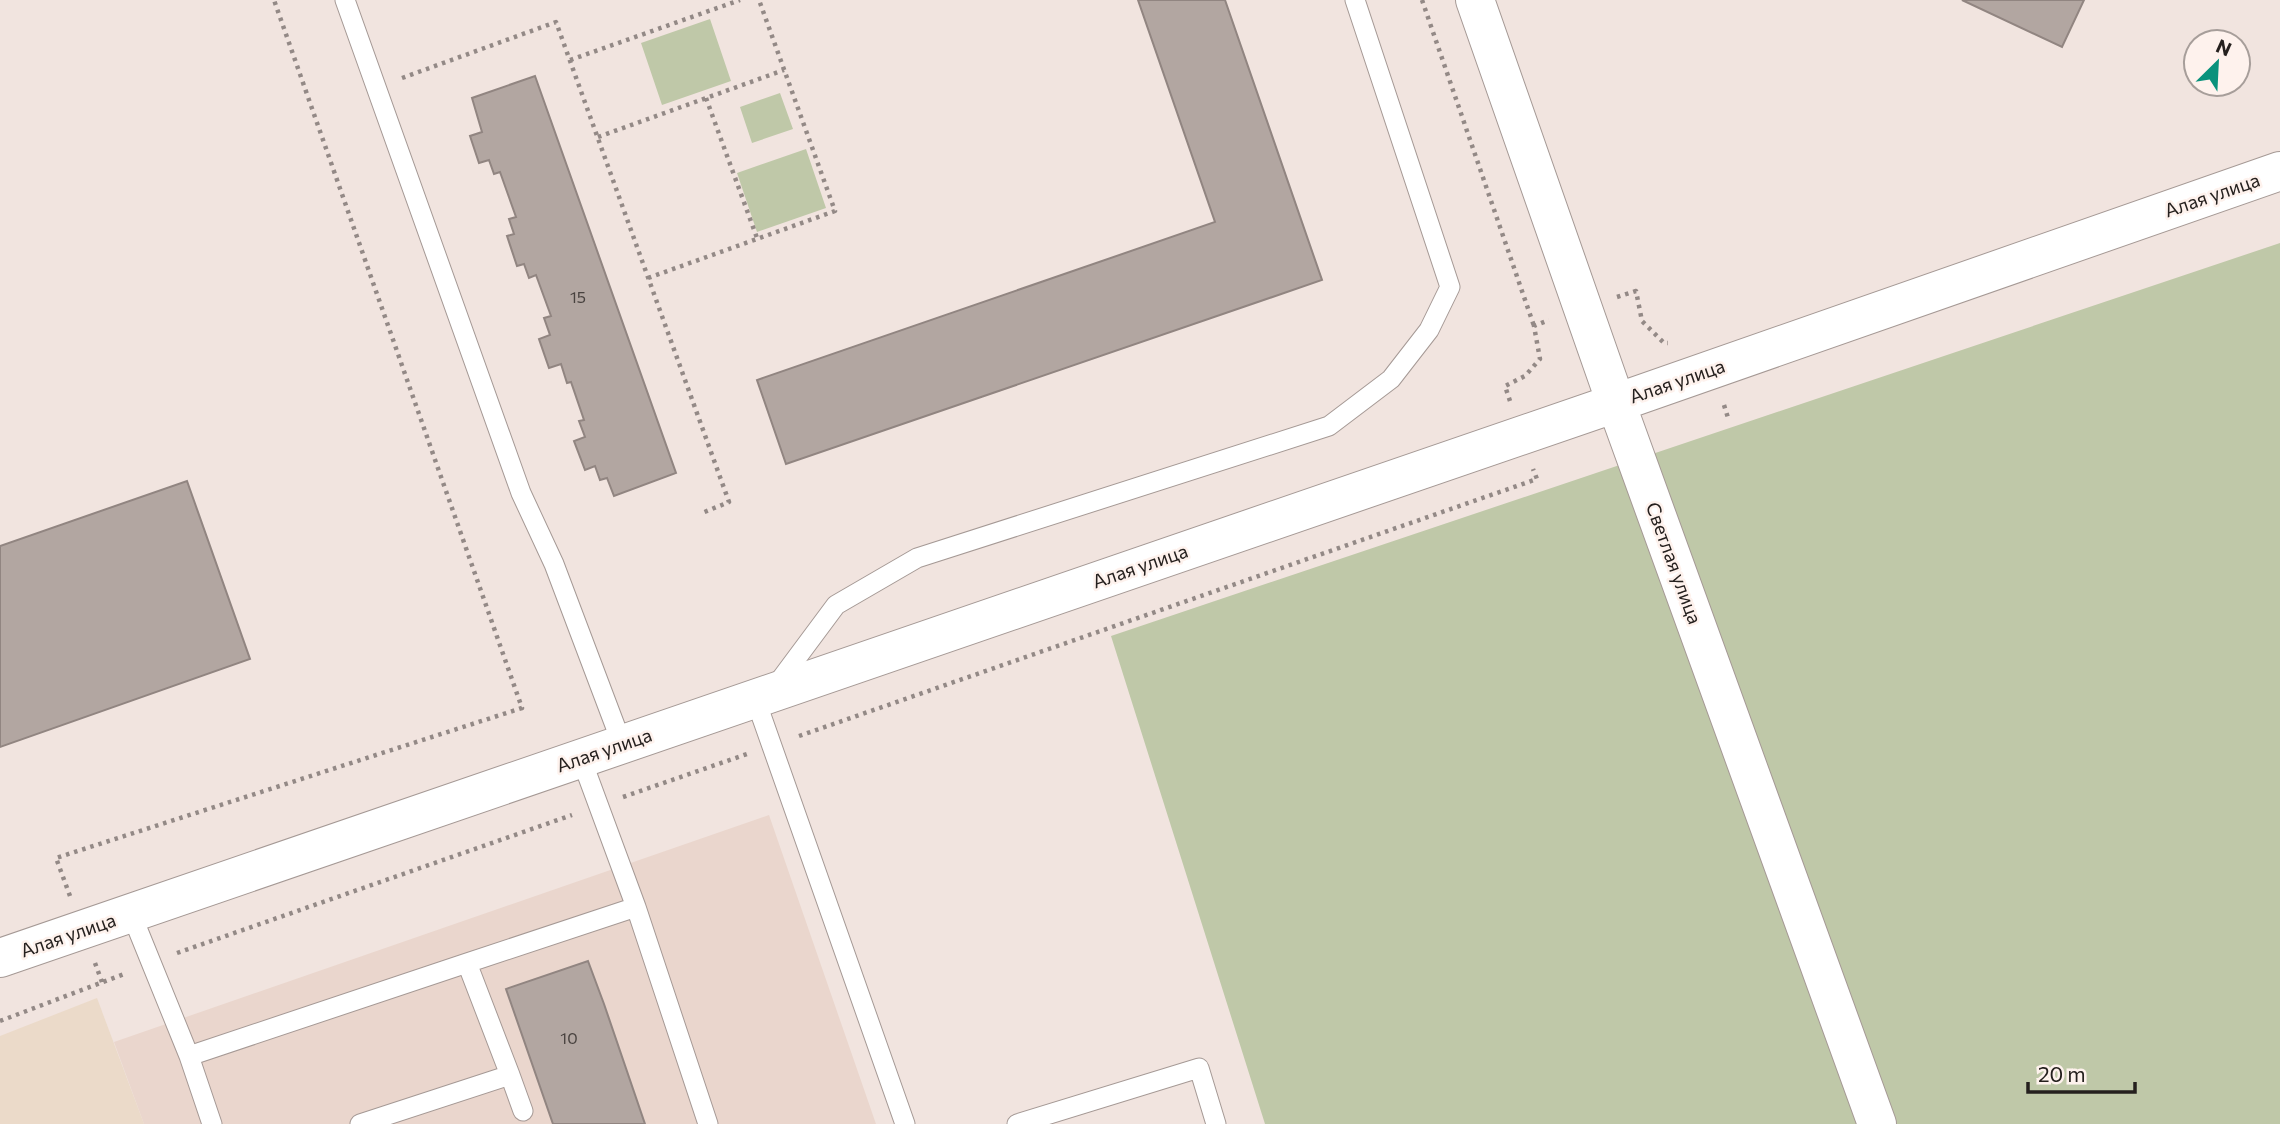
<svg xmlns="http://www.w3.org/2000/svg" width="2280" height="1124" font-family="Commissioner,sans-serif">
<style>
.built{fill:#ead6cd}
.education{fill:#ebdac9}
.green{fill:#bfc8a8}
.building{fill:#b2a6a1;stroke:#918581;stroke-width:2}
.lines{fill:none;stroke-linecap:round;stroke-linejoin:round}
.service-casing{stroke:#a59995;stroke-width:21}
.minor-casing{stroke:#a59995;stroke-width:40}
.secondary-casing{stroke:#a59995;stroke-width:40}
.path{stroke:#938986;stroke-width:4.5;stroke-dasharray:3.5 5;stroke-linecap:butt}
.service{stroke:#fff;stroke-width:19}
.minor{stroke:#fff;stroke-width:38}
.secondary{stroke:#fff;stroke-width:38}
.labels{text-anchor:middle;stroke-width:5;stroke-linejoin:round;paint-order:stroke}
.number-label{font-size:16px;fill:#48423f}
.street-label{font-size:19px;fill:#25201e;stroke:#fef2ed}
</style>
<rect width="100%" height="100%" fill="#f1e4df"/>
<!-- built -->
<path class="built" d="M769 815 876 1124H144L114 1042Z"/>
<!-- education -->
<path class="education" d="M97 998 144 1124H0V1036Z"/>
<!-- green -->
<path class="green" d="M710 19 731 81 662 105 641 43Z
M780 93 793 129 752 143 740 107Z
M806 149 826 208 757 232 737 173Z
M2280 243V1124H1265L1111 636Z"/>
<!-- building -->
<path class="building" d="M1138 0H1225L1322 280 786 464 757 380 1215 222Z
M1962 0H2084L2062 47Z
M535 76 676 473 614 496 607 478 600 480 595 466 585 470 574 441 585 437 579 421 584 420 571 382 567 383 561 364 549 368 539 339 550 335 544 318 551 316 536 275 529 278 524 264 517 266 507 236 514 234 509 219 516 217 500 172 494 174 489 160 479 163 470 136 482 132 472 98Z
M187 481 250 659 0 747V546Z
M588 961 604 1004 645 1124H553L506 989Z"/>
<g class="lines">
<!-- service casing -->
<g class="service-casing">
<path id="service" d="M345 0 521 493 554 564 622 744
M775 687 836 605 917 558 1329 426 1391 379 1429 330 1450 287 1355 0
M755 698 905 1124
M581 758 636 907
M131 913 189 1056 212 1124
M189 1056 467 963
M510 1075 523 1111
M360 1124 510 1075 467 963 636 907 708 1124
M1017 1124 1199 1068 1216 1124"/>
</g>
<!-- minor casing -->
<g class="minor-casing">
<path id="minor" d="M1475 0 1616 403"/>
</g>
<!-- secondary casing -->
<g class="secondary-casing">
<path id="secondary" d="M1616 403 1877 1124
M0 958 1616 403 2280 171"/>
</g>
<!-- path -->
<path class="path" d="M1422 0 1534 326
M570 60 740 0
M402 78 556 22 729 502 702 513
M706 98 757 238
M598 137 784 70
M648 278 835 211 759 0
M1617 297 1636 291 1642 321 1664 343H1668
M1510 401 1505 386 1525 376 1540 359 1534 326 1549 320
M1724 405 1729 421
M799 736 1537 479 1533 469
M623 797 747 754
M70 896 56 858 522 708 274 0
M177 953 572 815
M95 963 102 982
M0 1021 127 973"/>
<!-- service -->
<use href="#service" class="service"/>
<!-- minor -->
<use href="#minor" class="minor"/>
<!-- secondary -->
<use href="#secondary" class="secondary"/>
</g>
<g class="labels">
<!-- number labels -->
<g class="number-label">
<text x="578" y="303">15</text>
<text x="569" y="1044">10</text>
</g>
<!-- street labels -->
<g class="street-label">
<text transform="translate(2212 195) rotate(-19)" y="7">Алая улица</text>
<text transform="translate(1677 381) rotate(-19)" y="7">Алая улица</text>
<text transform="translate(1674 563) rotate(70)" y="7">Светлая улица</text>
<text transform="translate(1140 566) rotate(-19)" y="7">Алая улица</text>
<text transform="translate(604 750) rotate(-19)" y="7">Алая улица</text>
<text transform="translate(68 935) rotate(-19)" y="7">Алая улица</text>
</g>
</g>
<!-- north arrow -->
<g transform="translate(2217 63) rotate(24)"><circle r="33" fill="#fef2ed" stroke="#a79e9a" stroke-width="2"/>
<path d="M0-5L12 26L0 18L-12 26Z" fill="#09927c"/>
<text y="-10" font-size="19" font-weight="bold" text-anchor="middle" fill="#25201e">N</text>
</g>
<!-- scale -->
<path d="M2028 1082v10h107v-10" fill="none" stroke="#25201e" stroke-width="3.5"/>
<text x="2038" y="1082" font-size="21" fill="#25201e" stroke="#fef2ed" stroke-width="5" paint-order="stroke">20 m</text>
</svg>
